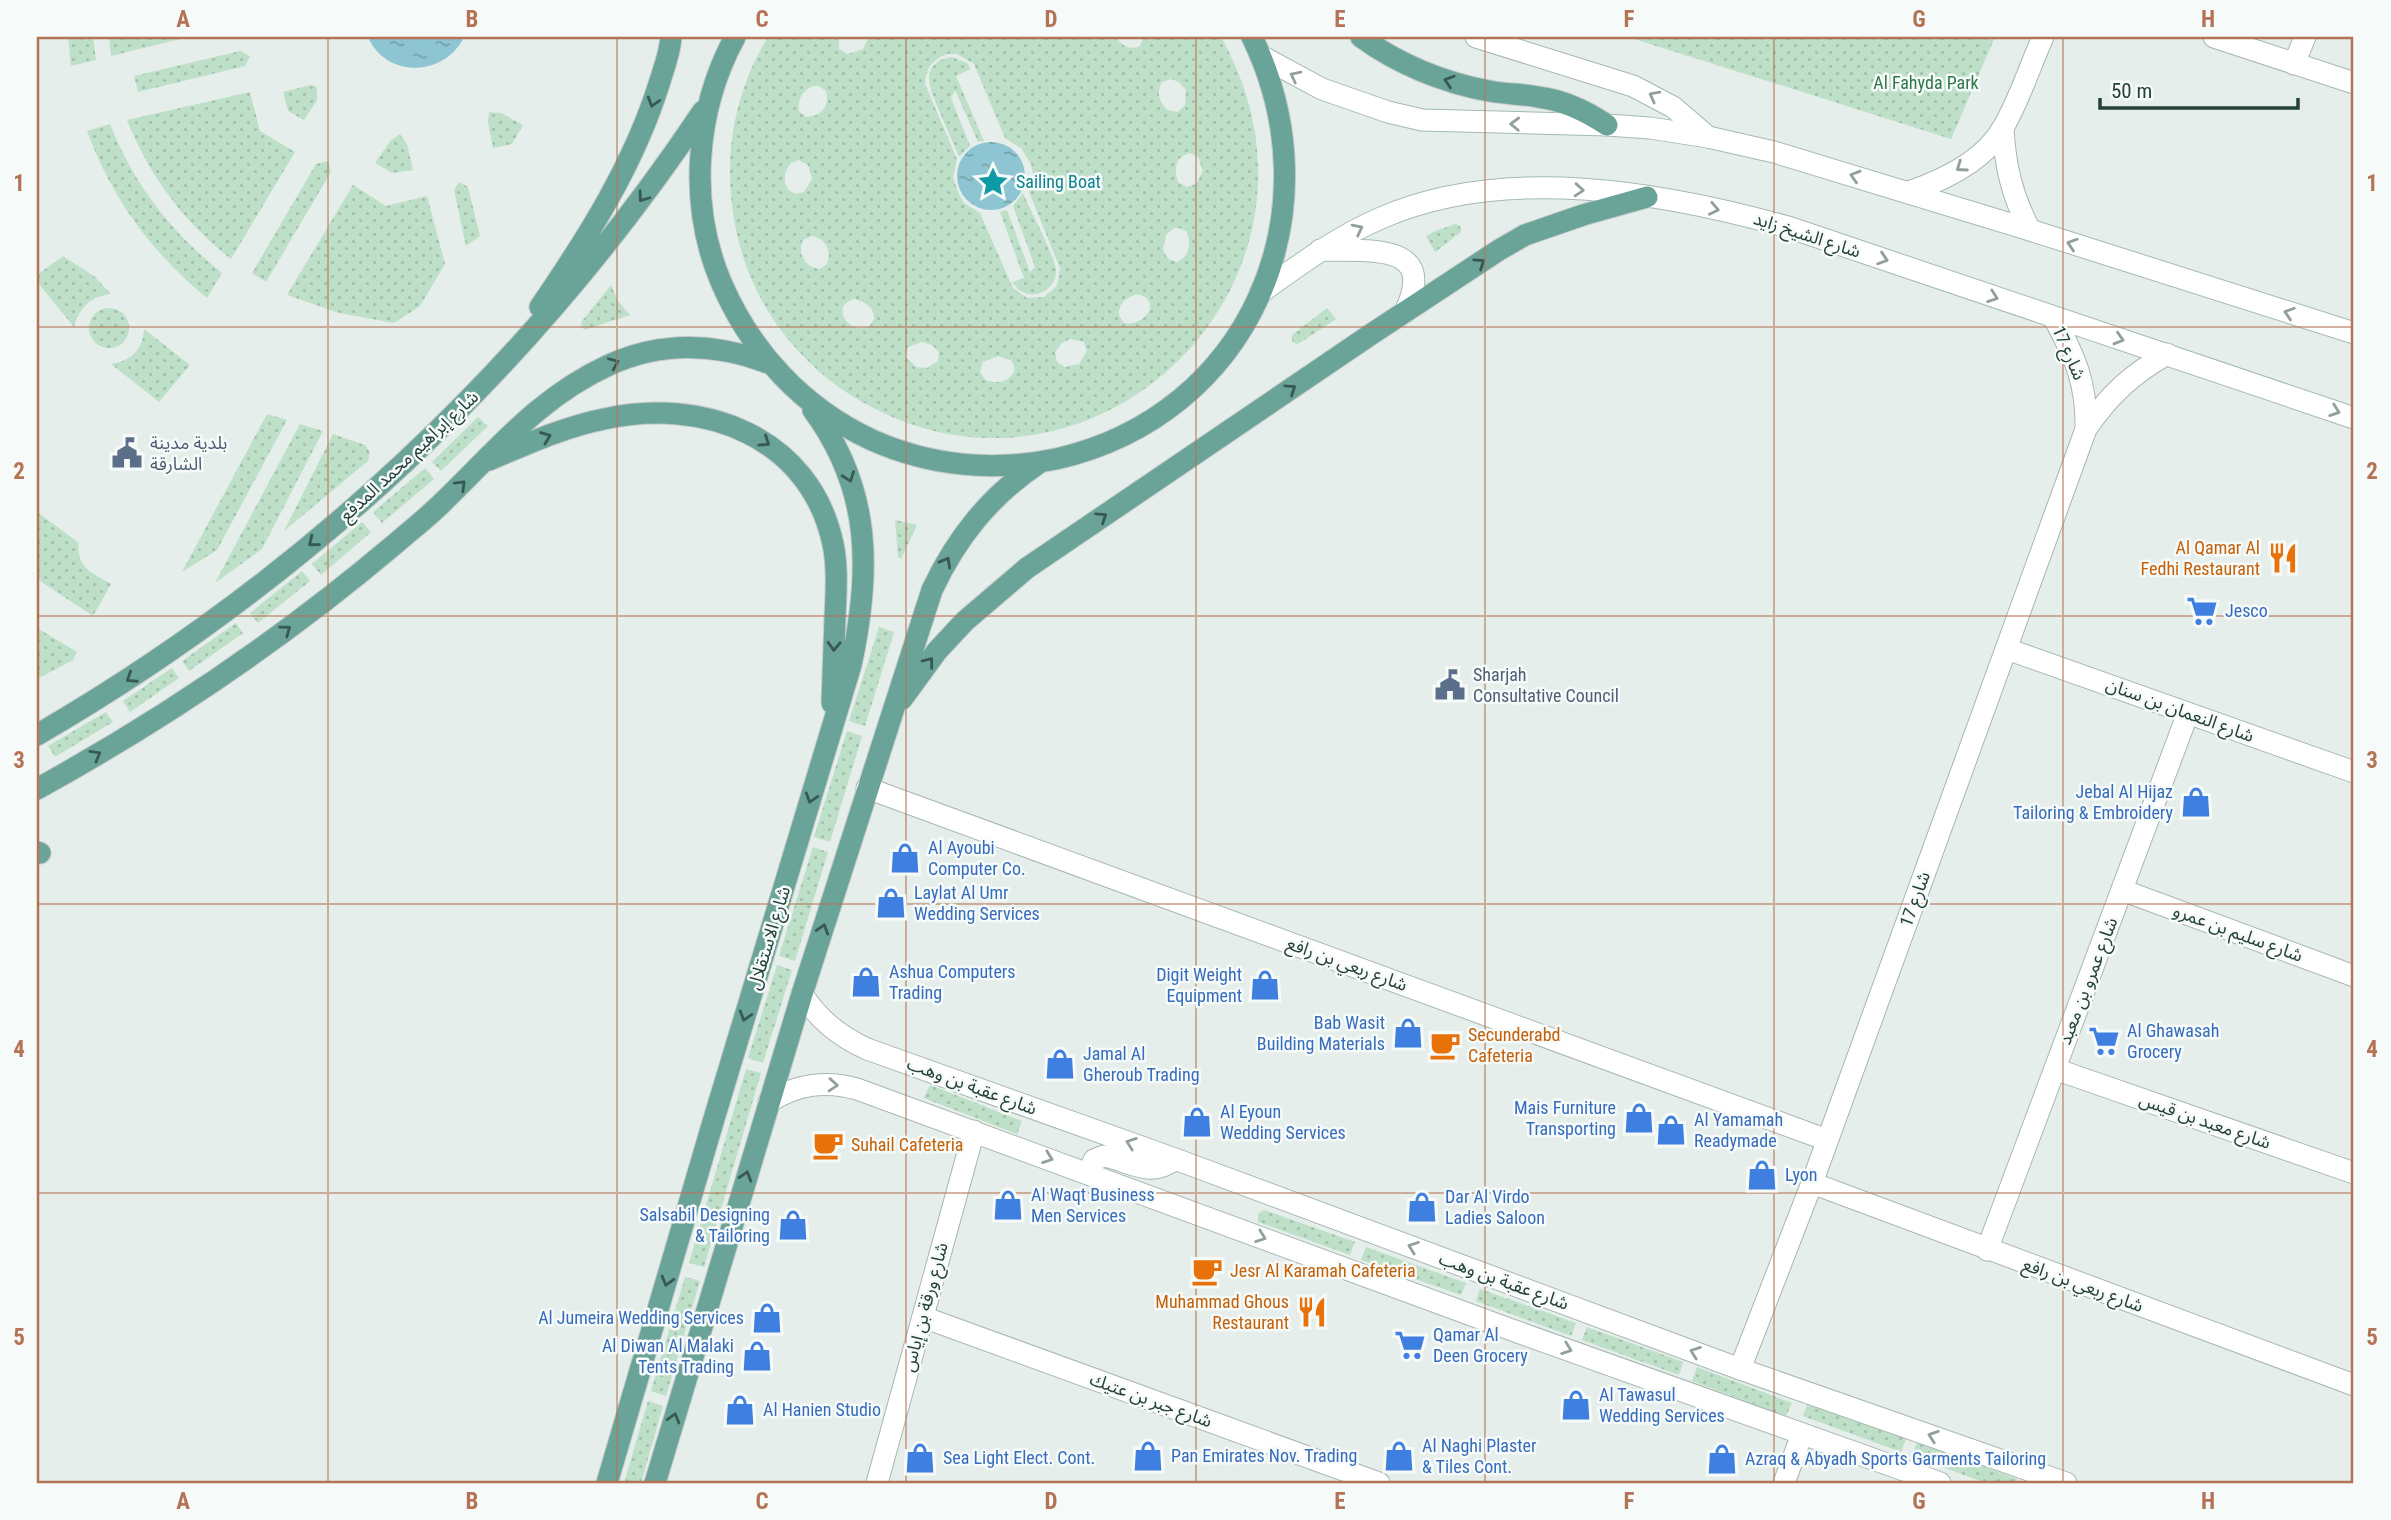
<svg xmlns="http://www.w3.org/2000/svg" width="2391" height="1520" font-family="'Roboto Condensed','Noto Sans Arabic',sans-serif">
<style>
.grass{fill:url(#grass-dots);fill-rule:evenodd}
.water{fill:url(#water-ripples)}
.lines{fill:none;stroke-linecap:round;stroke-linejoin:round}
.minor-casing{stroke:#a7b6b2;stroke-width:23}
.tertiary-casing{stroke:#a7b6b2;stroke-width:23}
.secondary-casing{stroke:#a3bab3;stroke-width:23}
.primary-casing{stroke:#c2cac8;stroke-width:23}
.minor{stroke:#fff;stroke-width:21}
.tertiary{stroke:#fff;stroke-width:21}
.secondary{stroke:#fff;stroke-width:21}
.primary{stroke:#6aa397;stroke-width:21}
.oneway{stroke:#92a09c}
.oneway2{stroke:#365951}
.grid{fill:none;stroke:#b47355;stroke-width:2;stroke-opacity:0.55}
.labels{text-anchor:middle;stroke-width:5;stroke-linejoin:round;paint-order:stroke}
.park-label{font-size:18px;fill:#2e774d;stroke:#f6faf8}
.culture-label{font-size:18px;fill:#0d838f;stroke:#f6faf8;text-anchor:start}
.street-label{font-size:18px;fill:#24403a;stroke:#f6faf8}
.service-label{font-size:18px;fill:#4e5e75;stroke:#f6faf8;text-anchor:start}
.food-label{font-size:18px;fill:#c56008;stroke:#f6faf8;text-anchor:start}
.shop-label{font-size:18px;fill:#366cbe;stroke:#f6faf8;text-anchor:start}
.neatline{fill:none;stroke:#b47355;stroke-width:2.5}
.grid-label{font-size:23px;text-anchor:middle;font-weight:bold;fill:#b47355}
</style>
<defs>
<pattern id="grass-dots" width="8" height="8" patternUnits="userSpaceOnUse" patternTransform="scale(1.75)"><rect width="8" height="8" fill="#bedfc8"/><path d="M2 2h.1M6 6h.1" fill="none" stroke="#a3c0ad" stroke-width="1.8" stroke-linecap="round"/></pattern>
<pattern id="water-ripples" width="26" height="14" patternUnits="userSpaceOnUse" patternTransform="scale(1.75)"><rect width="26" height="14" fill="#8ec5d2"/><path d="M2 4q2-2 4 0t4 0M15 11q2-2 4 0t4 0" fill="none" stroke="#74a1ab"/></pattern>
</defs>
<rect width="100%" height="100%" fill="#e5eeea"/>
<!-- grass -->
<path class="grass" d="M68 37H93L96 60 71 66Z
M109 37H188L111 56Z
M768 37H839V49L848 54 863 49 869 37H1116C1121 45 1130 51 1140 46L1144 37H1221C1361 287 1077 548 843 390 796 357 758 308 742 253 720 180 728 102 768 37ZM947 54H957L974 64 1005 138 1021 148 1031 164 1033 174 1029 192 1060 268 1057 286 1044 297 1027 298 1013 288 980 213 964 203 959 195 953 177 957 159 925 84C926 68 932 60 947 54ZM1171 79 1179 82 1186 90 1185 105 1178 112 1168 110C1159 103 1156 92 1162 82ZM813 86H819L826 91C830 106 822 117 806 117L799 111C797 99 803 90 813 86ZM1190 153 1198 157 1203 171 1196 184 1187 187 1178 182C1174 169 1175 156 1190 153ZM799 160 808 165 812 179 804 192 795 194C782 188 782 174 791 163ZM1174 228H1179L1187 232C1191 244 1190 256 1177 262L1168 259 1163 250 1166 235ZM812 236C826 239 832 251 827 264L820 269C805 267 797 254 803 240ZM1138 294C1163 301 1145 327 1124 323L1119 315C1118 303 1127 297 1138 294ZM854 299C865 301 875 308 874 319L869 327C847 334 830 306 854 299ZM1070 339 1084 342 1087 351 1079 364 1065 367 1057 362 1055 352 1061 344ZM922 342 932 345 939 352 938 361 927 368 916 367 906 357 908 347ZM998 356 1012 361 1015 370C1008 383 998 384 985 380L980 371 983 362Z
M1628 37H1995L1951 139Z
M240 51 250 56 245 66 138 92 134 76Z
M952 57 967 63 971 69 956 76 984 141 978 142 955 90 951 98 970 146 959 157C953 143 947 129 941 115 932 93 915 63 952 57Z
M310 85 317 87V100L304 120 288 111 283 92Z
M250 92 260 131 295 152 231 259C183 221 150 177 127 120Z
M489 112 501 113 523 125 512 144 493 148 488 122Z
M110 124C134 185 171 232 222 273L207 298C151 252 112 199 87 131Z
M400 134 407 144 413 170 392 173 375 163 391 140Z
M328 161 331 172 266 282 252 273 316 164Z
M459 182 468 187 480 236 466 246 454 190Z
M353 185 386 206 427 196 445 264 420 306 394 323 339 313 287 295Z
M1023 193C1029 208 1056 258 1056 271 1056 282 1048 292 1036 294 1026 296 1018 290 1012 282L1024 278 1000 212 1007 210 1030 272 1035 267 1013 206Z
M1456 224 1460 226 1461 232 1435 252 1426 236 1435 231Z
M63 256 95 277 111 294C91 296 79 308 74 327L37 282V275Z
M611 285 618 301 630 315 584 330 581 325 582 321Z
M89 328a20 20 0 1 1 40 0a20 20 0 1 1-40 0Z
M1327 308 1336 319 1298 344 1292 342V335Z
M144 329 190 365 159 402 111 364C131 361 143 350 144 329Z
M267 414 287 420 217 550 182 572Z
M478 417 488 426 441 471 432 462Z
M300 424 323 431 262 549 215 583Z
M333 434 365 445 370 452 368 461 284 531Z
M425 468 434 479 382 523 373 512Z
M37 512 79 543C75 567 94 574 111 584L93 616 37 579Z
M895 520 917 525 901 559 898 557Z
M362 522 371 532 321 575 312 564Z
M302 571 310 581 258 623 250 613Z
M236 623 243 633 189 671 182 661Z
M879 627 894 632 865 726 849 721Z
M37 628 77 652 73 660 37 679Z
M172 668 179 678 130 712 123 701Z
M106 712 113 722 55 757 48 746Z
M847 731 862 736 830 842 814 837Z
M813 847 828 852 795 961 779 956Z
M777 965 792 970 763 1063 748 1058Z
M746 1069 761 1073 704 1267 689 1263Z
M930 1085 1022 1121 1017 1134 924 1098Z
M1264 1210 1355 1242 1350 1255 1258 1222V1214Z
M1366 1247 1466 1283 1461 1295 1361 1260Z
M685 1277 700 1281 666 1396 651 1391Z
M1480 1289 1576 1323 1571 1336 1476 1301Z
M1587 1327 1683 1362 1679 1375 1582 1340Z
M1697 1367 1792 1403 1786 1416 1692 1381Z
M648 1401 663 1406 641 1483H624Z
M1808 1402 1906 1439 1901 1452 1803 1416Z
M1917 1442 2017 1479 2016 1483H1986L1912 1456Z"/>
<!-- water -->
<path class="water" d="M368 37H464C445 77 386 79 368 37Z
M957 176a34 34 0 1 1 68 0a34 34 0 1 1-68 0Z"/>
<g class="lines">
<!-- minor casing -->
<g class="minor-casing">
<path id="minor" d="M1476 37 1633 86 1673 107 1708 137
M2214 37 2354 83
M2294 64 2305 37
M2003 128C2005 166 2012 196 2030 230
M1909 192C1944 180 1986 160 2004 126 2020 98 2030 66 2043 37
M2054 318C2075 357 2087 384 2086 429
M2007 649 2354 772
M867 788 1827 1140
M2122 890 2354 976
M2055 1069 2354 1173
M1812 1183 2354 1385
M1987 1250 2188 713
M923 1317 1379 1483
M1740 1369 1812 1183 2086 429C2110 394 2131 375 2167 354
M877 1483 974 1131
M1784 1483 1802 1434"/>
</g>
<!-- tertiary casing -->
<g class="tertiary-casing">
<path id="tertiary" d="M802 994C819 1020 839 1036 867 1049L1175 1159 1740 1369 2066 1483
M769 1102C797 1084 825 1080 857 1089L1512 1330 1940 1483
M1093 1175 1092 1165 1094 1160 1104 1156C1130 1161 1151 1179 1175 1159"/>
</g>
<!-- secondary casing -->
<g class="secondary-casing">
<path id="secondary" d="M1261 56 1322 89 1388 112 1422 120 1607 125 1650 128 1708 137 1774 152 2030 230 2354 333
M1320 250C1366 252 1439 240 1405 312
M1260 293C1299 265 1337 237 1381 218 1505 164 1662 192 1788 227L2354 418"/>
</g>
<!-- primary casing -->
<g class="primary-casing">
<path id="primary" d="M735 37C695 111 688 204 721 282 751 352 803 408 872 440 930 466 994 472 1056 459 1250 415 1337 212 1252 37
M1361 37C1398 64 1444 83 1489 91 1505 94 1522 94 1538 97 1563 100 1586 111 1607 125
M540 307C588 237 634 164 659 84 664 68 670 53 671 37
M489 460C527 444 564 427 604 419 703 397 810 436 833 544 838 568 836 593 835 618 834 646 833 674 832 703
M902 699 937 651 965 621 1027 568 1370 335 1499 250 1525 235 1583 215 1647 197
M37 735C303 581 532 367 703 111
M37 789C164 719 284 638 395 544 411 530 428 517 443 502 497 450 539 397 609 365 662 341 715 343 768 363
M37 852 40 853
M607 1483 713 1122 851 665C871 572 872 490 813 410
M655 1483 802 994 932 590C957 537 990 496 1039 463"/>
</g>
<!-- minor -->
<use href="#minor" class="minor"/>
<!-- tertiary -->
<use href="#tertiary" class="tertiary"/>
<!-- secondary -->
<use href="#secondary" class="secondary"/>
<!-- primary -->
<use href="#primary" class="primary"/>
</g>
<!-- one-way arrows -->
<defs><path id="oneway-chevron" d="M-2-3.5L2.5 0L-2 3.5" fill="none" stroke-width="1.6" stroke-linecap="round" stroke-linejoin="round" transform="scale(1.75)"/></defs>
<g class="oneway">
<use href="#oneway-chevron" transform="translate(1295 76) rotate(-153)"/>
<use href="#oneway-chevron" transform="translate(1654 96) rotate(-152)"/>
<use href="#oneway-chevron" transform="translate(1515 124) rotate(-178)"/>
<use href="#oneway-chevron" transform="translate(1961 167) rotate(145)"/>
<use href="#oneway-chevron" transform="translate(1855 176) rotate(-163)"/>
<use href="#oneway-chevron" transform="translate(1579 190) rotate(4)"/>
<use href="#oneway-chevron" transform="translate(1714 209) rotate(12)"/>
<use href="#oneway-chevron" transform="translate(1358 229) rotate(-27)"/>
<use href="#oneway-chevron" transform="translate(2072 244) rotate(-162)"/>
<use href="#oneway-chevron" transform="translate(1883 259) rotate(18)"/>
<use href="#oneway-chevron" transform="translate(1993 297) rotate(20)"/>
<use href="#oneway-chevron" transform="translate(2289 313) rotate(-162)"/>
<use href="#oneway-chevron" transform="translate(2119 339) rotate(17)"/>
<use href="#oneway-chevron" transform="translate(2335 411) rotate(19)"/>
<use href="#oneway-chevron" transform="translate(833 1085) rotate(4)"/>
<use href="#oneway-chevron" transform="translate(1131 1143) rotate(-160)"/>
<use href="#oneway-chevron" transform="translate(1048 1158) rotate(20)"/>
<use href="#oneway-chevron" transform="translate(1261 1237) rotate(20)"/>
<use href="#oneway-chevron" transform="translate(1413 1247) rotate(-160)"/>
<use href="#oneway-chevron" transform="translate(1567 1349) rotate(20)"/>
<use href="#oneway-chevron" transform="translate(1695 1352) rotate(-160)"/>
<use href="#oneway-chevron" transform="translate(1933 1436) rotate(-161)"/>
</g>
<g class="oneway2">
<use href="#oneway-chevron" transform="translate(1449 81) rotate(-162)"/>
<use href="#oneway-chevron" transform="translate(653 102) rotate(107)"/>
<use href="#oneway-chevron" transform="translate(643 197) rotate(126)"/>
<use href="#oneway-chevron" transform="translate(1480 263) rotate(-34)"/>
<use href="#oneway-chevron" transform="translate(614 363) rotate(-23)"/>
<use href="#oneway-chevron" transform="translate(1291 389) rotate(-34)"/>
<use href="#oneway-chevron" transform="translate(546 437) rotate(-21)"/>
<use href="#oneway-chevron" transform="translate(765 442) rotate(34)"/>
<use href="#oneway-chevron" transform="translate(849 477) rotate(70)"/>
<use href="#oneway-chevron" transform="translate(461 485) rotate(-45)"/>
<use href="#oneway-chevron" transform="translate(1102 517) rotate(-34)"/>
<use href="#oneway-chevron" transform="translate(313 542) rotate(141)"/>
<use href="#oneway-chevron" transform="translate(946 562) rotate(-61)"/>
<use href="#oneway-chevron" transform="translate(286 630) rotate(-36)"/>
<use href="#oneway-chevron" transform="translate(834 646) rotate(92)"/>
<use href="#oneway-chevron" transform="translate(929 662) rotate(-52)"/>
<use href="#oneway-chevron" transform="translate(131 678) rotate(147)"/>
<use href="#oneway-chevron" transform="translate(96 755) rotate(-30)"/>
<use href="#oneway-chevron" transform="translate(811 798) rotate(107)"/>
<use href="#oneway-chevron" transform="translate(823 929) rotate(-73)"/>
<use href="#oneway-chevron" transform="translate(745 1016) rotate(107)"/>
<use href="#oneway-chevron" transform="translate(746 1176) rotate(-73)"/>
<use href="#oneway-chevron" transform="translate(667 1281) rotate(106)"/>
<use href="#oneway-chevron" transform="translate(674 1418) rotate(-74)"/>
</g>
<!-- grid -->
<path class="grid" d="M328 37V1483M617 37V1483M906 37V1483M1196 37V1483M1485 37V1483M1774 37V1483M2063 37V1483M37 327H2354M37 616H2354M37 904H2354M37 1193H2354"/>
<!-- icons -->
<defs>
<g id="sight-bare" transform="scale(2.415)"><path d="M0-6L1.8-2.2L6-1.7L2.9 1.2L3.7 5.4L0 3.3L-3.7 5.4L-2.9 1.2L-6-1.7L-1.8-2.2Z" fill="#0f9aa8" stroke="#f6faf8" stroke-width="2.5" paint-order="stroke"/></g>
<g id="civic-bare" transform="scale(2.415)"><path d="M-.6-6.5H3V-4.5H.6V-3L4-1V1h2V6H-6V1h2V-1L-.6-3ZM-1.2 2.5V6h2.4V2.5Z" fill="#5c6f8a" stroke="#f6faf8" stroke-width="2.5" paint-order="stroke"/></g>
<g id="restaurant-bare" transform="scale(2.415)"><path d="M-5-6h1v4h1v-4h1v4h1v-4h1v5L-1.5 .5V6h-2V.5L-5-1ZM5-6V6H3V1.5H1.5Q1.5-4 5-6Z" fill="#e8710a" stroke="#f6faf8" stroke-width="2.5" paint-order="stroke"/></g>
<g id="supermarket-bare" transform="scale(2.415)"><path d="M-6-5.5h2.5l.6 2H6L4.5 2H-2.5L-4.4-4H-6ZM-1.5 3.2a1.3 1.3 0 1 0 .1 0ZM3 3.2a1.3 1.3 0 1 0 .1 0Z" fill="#3f7fe0" stroke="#f6faf8" stroke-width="2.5" paint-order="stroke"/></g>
<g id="shop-bare" transform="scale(2.415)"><path d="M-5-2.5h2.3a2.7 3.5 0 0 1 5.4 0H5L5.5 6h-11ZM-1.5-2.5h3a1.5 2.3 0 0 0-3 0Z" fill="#3f7fe0" stroke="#f6faf8" stroke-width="2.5" paint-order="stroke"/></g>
<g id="cafe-bare" transform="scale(2.415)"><path d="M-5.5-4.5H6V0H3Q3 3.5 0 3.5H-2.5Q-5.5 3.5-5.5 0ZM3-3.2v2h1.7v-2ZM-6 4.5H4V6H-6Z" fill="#e8710a" stroke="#f6faf8" stroke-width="2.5" paint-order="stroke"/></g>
</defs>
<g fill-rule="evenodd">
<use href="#sight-bare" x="993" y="182"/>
<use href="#civic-bare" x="127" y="453"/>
<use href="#restaurant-bare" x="2283" y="558"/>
<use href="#supermarket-bare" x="2202" y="611"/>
<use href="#civic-bare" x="1450" y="685"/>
<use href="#shop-bare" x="2196" y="802"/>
<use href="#shop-bare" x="905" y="858"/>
<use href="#shop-bare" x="891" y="903"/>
<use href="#shop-bare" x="866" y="982"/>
<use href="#shop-bare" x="1265" y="985"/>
<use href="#shop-bare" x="1408" y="1033"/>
<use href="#supermarket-bare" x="2104" y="1041"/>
<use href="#cafe-bare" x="1445" y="1045"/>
<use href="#shop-bare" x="1060" y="1064"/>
<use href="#shop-bare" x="1639" y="1118"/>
<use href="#shop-bare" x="1197" y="1122"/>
<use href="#shop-bare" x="1671" y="1130"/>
<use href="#cafe-bare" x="828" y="1145"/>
<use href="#shop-bare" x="1762" y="1175"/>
<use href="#shop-bare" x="1008" y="1205"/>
<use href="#shop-bare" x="1422" y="1207"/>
<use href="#shop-bare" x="793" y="1225"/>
<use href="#cafe-bare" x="1207" y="1271"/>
<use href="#restaurant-bare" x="1312" y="1312"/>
<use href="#shop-bare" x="767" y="1318"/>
<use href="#supermarket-bare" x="1410" y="1345"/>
<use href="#shop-bare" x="757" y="1356"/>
<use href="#shop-bare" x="1576" y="1405"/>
<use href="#shop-bare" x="740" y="1410"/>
<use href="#shop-bare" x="1148" y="1456"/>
<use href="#shop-bare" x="1399" y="1456"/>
<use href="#shop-bare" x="920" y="1458"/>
<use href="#shop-bare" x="1722" y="1459"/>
</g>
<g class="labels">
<!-- park labels -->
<g class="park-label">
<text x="1926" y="89">Al Fahyda Park</text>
</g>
<!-- culture labels -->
<g class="culture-label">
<text x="1016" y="188">Sailing Boat</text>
</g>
<!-- street labels -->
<g class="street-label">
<text transform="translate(1807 235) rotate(18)" y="6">شارع الشيخ زايد</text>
<text transform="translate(2069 353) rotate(66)" y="6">شارع 17</text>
<text transform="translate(409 456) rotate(-43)" y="6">شارع إبراهيم محمد المدفع</text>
<text transform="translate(2180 710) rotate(20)" y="6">شارع النعمان بن سنان</text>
<text transform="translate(1915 899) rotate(-70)" y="6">شارع 17</text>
<text transform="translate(2238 933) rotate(20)" y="6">شارع سليم بن عمرو</text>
<text transform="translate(769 938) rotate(-73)" y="6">شارع الاستقلال</text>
<text transform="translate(1347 964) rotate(20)" y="6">شارع ربعي بن رافع</text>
<text transform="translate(2088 981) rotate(-69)" y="6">شارع عمرو بن معبد</text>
<text transform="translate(972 1086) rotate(20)" y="6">شارع عقبة بن وهب</text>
<text transform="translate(2205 1121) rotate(19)" y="6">شارع معبد بن قيس</text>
<text transform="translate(1504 1281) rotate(20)" y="6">شارع عقبة بن وهب</text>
<text transform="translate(2083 1285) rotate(20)" y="6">شارع ربعي بن رافع</text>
<text transform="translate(925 1307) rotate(-75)" y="6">شارع ورقة بن إياس</text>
<text transform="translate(1151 1400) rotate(20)" y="6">شارع جبر بن عتيك</text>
</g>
<!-- service labels -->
<g class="service-label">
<text x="150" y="449">بلدية مدينة<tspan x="150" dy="21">الشارقة</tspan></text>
<text x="1473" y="681">Sharjah<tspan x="1473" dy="21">Consultative Council</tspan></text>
</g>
<!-- food labels -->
<g class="food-label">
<text x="2260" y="554" text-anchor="end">Al Qamar Al<tspan x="2260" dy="21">Fedhi Restaurant</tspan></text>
<text x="1468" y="1041">Secunderabd<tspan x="1468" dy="21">Cafeteria</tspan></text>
<text x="851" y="1151">Suhail Cafeteria</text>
<text x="1230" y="1277">Jesr Al Karamah Cafeteria</text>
<text x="1289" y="1308" text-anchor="end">Muhammad Ghous<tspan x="1289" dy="21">Restaurant</tspan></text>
</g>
<!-- shop labels -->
<g class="shop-label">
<text x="2225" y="617">Jesco</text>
<text x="2173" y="798" text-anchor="end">Jebal Al Hijaz<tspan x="2173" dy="21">Tailoring &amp; Embroidery</tspan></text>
<text x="928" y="854">Al Ayoubi<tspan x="928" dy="21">Computer Co.</tspan></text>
<text x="914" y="899">Laylat Al Umr<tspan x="914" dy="21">Wedding Services</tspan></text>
<text x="889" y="978">Ashua Computers<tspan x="889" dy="21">Trading</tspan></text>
<text x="1242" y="981" text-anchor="end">Digit Weight<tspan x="1242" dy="21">Equipment</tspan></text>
<text x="1385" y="1029" text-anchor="end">Bab Wasit<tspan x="1385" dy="21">Building Materials</tspan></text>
<text x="2127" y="1037">Al Ghawasah<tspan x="2127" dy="21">Grocery</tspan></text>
<text x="1083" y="1060">Jamal Al<tspan x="1083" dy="21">Gheroub Trading</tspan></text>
<text x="1616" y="1114" text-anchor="end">Mais Furniture<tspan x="1616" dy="21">Transporting</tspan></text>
<text x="1220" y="1118">Al Eyoun<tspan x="1220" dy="21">Wedding Services</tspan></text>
<text x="1694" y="1126">Al Yamamah<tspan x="1694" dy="21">Readymade</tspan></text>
<text x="1785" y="1181">Lyon</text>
<text x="1031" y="1201">Al Waqt Business<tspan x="1031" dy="21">Men Services</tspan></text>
<text x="1445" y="1203">Dar Al Virdo<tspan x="1445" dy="21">Ladies Saloon</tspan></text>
<text x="770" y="1221" text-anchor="end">Salsabil Designing<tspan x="770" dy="21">&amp; Tailoring</tspan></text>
<text x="744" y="1324" text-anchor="end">Al Jumeira Wedding Services</text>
<text x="1433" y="1341">Qamar Al<tspan x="1433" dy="21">Deen Grocery</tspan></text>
<text x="734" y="1352" text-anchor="end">Al Diwan Al Malaki<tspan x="734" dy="21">Tents Trading</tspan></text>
<text x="1599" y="1401">Al Tawasul<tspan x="1599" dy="21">Wedding Services</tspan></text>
<text x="763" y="1416">Al Hanien Studio</text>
<text x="1422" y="1452">Al Naghi Plaster<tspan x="1422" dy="21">&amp; Tiles Cont.</tspan></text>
<text x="1171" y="1462">Pan Emirates Nov. Trading</text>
<text x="943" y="1464">Sea Light Elect. Cont.</text>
<text x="1745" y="1465">Azraq &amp; Abyadh Sports Garments Tailoring</text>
</g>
</g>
<!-- border -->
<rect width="2391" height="1520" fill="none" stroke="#f6faf8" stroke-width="77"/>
<!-- scale -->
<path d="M2100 98v10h198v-10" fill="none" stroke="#24403a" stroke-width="3.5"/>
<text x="2111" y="98" font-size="21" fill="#24403a" stroke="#f6faf8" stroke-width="5" paint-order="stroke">50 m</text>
<rect x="38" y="38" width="2314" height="1444" class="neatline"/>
<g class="grid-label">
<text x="183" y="27">A</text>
<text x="472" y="27">B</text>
<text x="762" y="27">C</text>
<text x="1051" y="27">D</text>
<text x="1340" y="27">E</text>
<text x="1629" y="27">F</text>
<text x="1919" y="27">G</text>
<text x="2208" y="27">H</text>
<text x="19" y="191">1</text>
<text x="2372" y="191">1</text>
<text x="19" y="479">2</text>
<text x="2372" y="479">2</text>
<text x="19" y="768">3</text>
<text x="2372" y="768">3</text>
<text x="19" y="1057">4</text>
<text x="2372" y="1057">4</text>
<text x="19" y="1345">5</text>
<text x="2372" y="1345">5</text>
<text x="183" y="1509">A</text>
<text x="472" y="1509">B</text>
<text x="762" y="1509">C</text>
<text x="1051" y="1509">D</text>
<text x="1340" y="1509">E</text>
<text x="1629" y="1509">F</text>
<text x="1919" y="1509">G</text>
<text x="2208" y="1509">H</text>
</g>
</svg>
